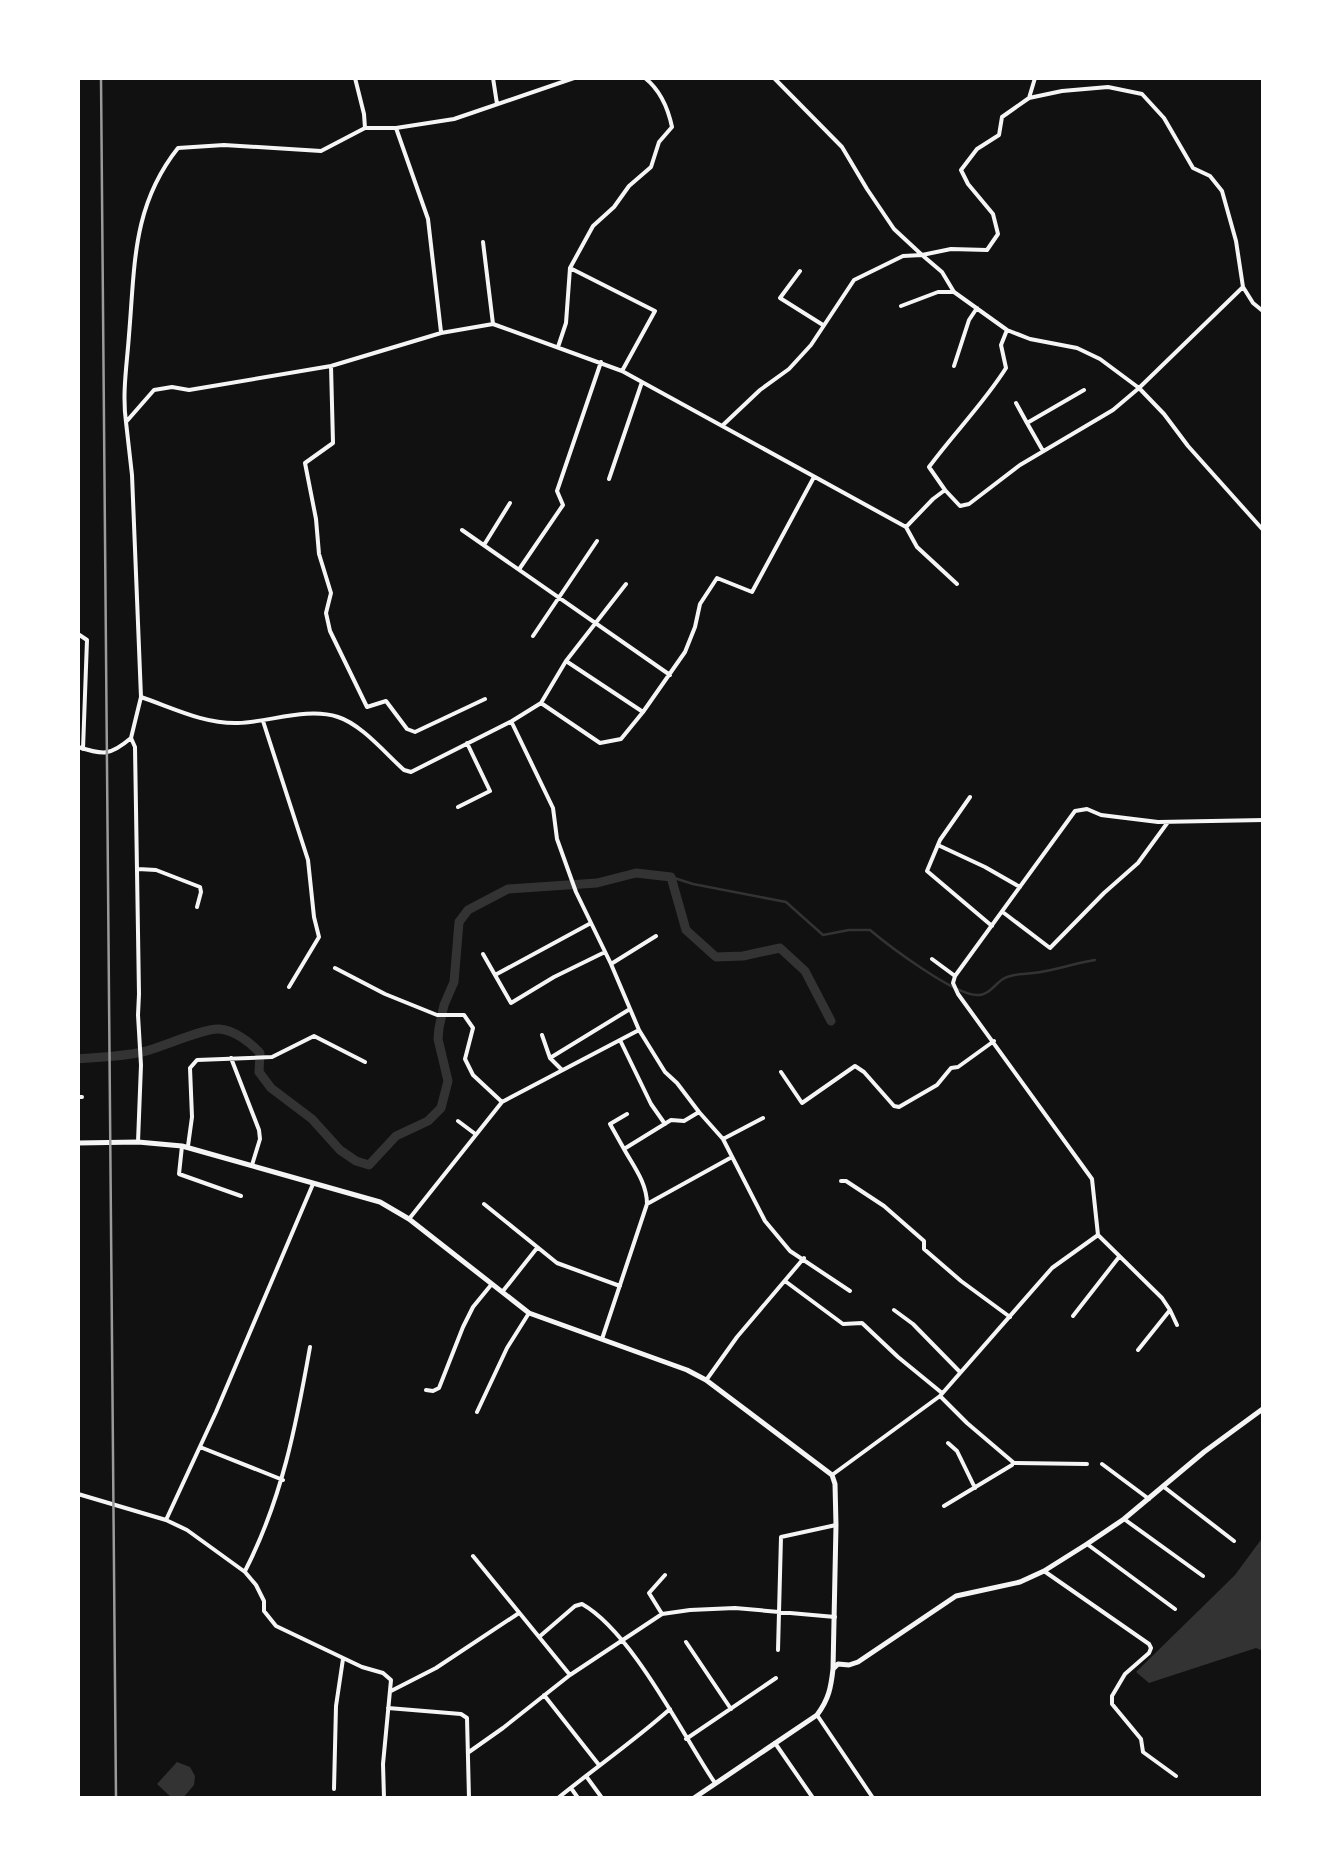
<svg xmlns="http://www.w3.org/2000/svg" width="1341" height="1876" font-family="'Titillium Web',sans-serif">
<style>
.water{fill:#333}
.lines{fill:none;stroke-linecap:round;stroke-linejoin:round}
.stream{stroke:#333;stroke-width:2.5}
.canal{stroke:#333;stroke-width:9}
.minor{stroke:#f5f5f5;stroke-width:4}
.tertiary{stroke:#f5f5f5;stroke-width:5}
.rail{stroke:#9a9a9a;stroke-width:2.5}
</style>
<rect width="100%" height="100%" fill="#111"/>
<!-- water -->
<path class="water" d="M1263 1537V1651L1256 1648 1149 1683 1136 1672 1235 1575Z
M177 1762 190 1767 195 1776 194 1785 183 1798H172L157 1784Z"/>
<g class="lines">
<!-- stream -->
<path class="stream" d="M671 877 693 884 786 902 823 935 849 930H870C889 946 954 995 977 995 988 996 994 985 1003 979 1013 973 1022 975 1033 973 1054 971 1074 963 1095 960"/>
<!-- canal -->
<path class="canal" d="M78 1059C99 1057 120 1057 142 1052 161 1048 203 1028 219 1029 234 1030 250 1042 260 1053L259 1072 271 1088 312 1119 340 1150 356 1161 369 1165 396 1136 428 1121 441 1108 448 1081 438 1039 439 1028 444 1005 454 982 459 922 468 910 508 889 597 883 636 873 671 877 686 930 716 957 743 956 780 948 805 971 831 1021"/>
<!-- minor -->
<path class="minor" d="M355 78 364 114 365 128
M493 78 497 104
M774 78 842 147 867 189 894 229 922 255
M1029 98 1062 91 1108 87 1142 94 1164 118 1193 168 1210 176 1222 191 1236 241 1243 287 1253 303 1264 312
M396 128 428 219 441 332
M483 242 493 324
M570 268 655 311 622 371 906 527
M800 271 780 298 823 325
M1243 287 1139 388 1164 414 1188 446 1264 531
M901 306 938 292H954
M558 347 566 323 570 268 593 226 614 207 629 186 651 167 659 142 672 127C668 108 660 90 645 78
M331 366 333 443 305 463 316 519 319 554 331 593 326 613 330 631 367 707 386 701 407 729 415 732 485 699
M954 366 969 320 977 308
M1016 403 1027 423
M126 422C122 393 127 364 129 335 135 265 132 206 178 148L224 145 321 151 365 128H396L454 119 574 78
M723 425 760 390 789 369 811 345 854 280 903 256 922 255
M1043 451 1027 423 1084 390
M609 479 642 382
M945 490 929 467C954 433 984 403 1006 368L1001 345 1007 330
M462 530 670 675
M484 545 510 503
M520 568 563 505 557 491 601 362
M957 584 917 547 906 527 933 499 945 490 960 506 969 504 1020 465 1113 410 1139 388 1100 359 1077 348 1030 339 1007 330 954 292 942 272 922 255 951 249 987 250 998 234 993 214 968 184 961 170 977 149 999 135 1002 117 1029 98 1035 78
M78 634 87 640 83 749
M533 636 597 541
M141 697C173 708 204 724 238 723 270 722 307 707 338 717 361 724 386 754 404 770L411 772 512 721 541 703 566 661 626 584
M541 703 600 743 621 739 643 712 566 661
M643 712 685 652 695 627 700 604 717 578 752 592 814 477
M263 721 308 860 314 917 319 937 289 987
M512 723 553 808 557 839 576 892 611 964 639 1030 665 1072 677 1083 699 1112 684 1121 671 1120 624 1149 610 1124 627 1114
M78 747C103 755 110 756 131 738
M970 797 940 840 927 871 992 926
M458 807 490 791 467 743
M940 846 985 867 1020 887
M138 869 156 870 200 887 201 892 197 907
M1004 913 1050 948 1104 893 1138 863 1168 822
M483 954 511 1003 554 977 605 952
M932 959 955 976
M611 964 656 936
M335 968 385 994 437 1015H464L473 1028 465 1059 473 1075 502 1102
M495 975 591 923
M542 1035 550 1058 562 1070
M620 1040 651 1104 665 1124
M231 1058 259 1130 260 1139 252 1165
M550 1058 630 1009
M781 1072 802 1103 855 1066 864 1072 894 1106 899 1107 937 1085 951 1068 958 1067 994 1041
M78 1097H82
M699 1112 723 1139 765 1221 790 1251 850 1291
M458 1121 474 1133
M723 1139 763 1118
M138 1142 141 1065 138 1015 139 994 135 747 131 738 141 697 132 475 126 422 154 390 172 387 189 390 331 366 441 333 493 324 622 371
M182 1146 179 1174 241 1196
M188 1146 192 1117 190 1068 197 1060 272 1057 314 1036 365 1062
M841 1181H846L884 1206 924 1241V1249L961 1281 1010 1317
M484 1204 557 1263 620 1286
M647 1204 732 1157
M409 1219 502 1102 639 1030
M785 1281 843 1324 862 1323 898 1357 942 1393
M503 1291 537 1248
M894 1310 913 1324 959 1371
M1170 1310 1177 1325
M1073 1316 1119 1257
M602 1339 647 1204C647 1183 634 1167 624 1149
M1138 1350 1170 1310 1162 1298 1098 1235 1092 1179 958 994 953 983 955 976 1075 811 1087 809 1101 815 1158 822 1264 820
M707 1379 737 1337 804 1258
M426 1390 433 1391 439 1388 463 1327 473 1307 491 1285
M940 1396 967 1423 1014 1463 1087 1464
M477 1412 507 1348 529 1313
M948 1443 957 1451 975 1488
M200 1447 283 1480
M1102 1464 1149 1499
M832 1475 940 1396 1052 1268 1098 1235
M1164 1487 1234 1541
M78 1494 166 1520 187 1530 245 1572 256 1585 264 1601V1611L276 1626 362 1667 383 1673 391 1680 383 1764 384 1798
M944 1506 1012 1465
M1124 1519 1203 1576
M166 1520 216 1412 313 1184
M1087 1544 1175 1609
M473 1556 570 1675
M245 1571C282 1499 296 1426 310 1347
M1044 1571 1149 1644 1151 1648 1149 1653 1125 1674 1112 1696V1704L1141 1739 1143 1752 1176 1776
M662 1614 649 1593 665 1575
M539 1637 575 1606 582 1604C632 1632 682 1734 715 1783
M686 1642 731 1709
M778 1650 781 1537 836 1525
M391 1691 436 1668 519 1613
M544 1695 599 1765
M388 1708 461 1714 467 1718 469 1798
M817 1715 873 1798
M686 1739 776 1678
M775 1743 813 1798
M469 1752 503 1728 570 1675 662 1614 690 1610 735 1608 835 1617
M586 1776 602 1798
M571 1788 578 1798
M334 1789 336 1706 343 1659
M558 1798C595 1768 634 1741 670 1709"/>
<!-- tertiary -->
<path class="tertiary" d="M78 1143 138 1142 182 1146 380 1202 409 1219 529 1313 687 1370 706 1380 832 1475 835 1484 836 1525 833 1669
M694 1798 817 1715C829 1699 831 1687 833 1669L838 1664 849 1665 858 1662 956 1596 1020 1582 1044 1571 1087 1544 1124 1519 1204 1452 1264 1408"/>
<!-- rail -->
<path class="rail" d="M101 78 116 1798"/>
</g>
<!-- border -->
<rect width="1341" height="1876" fill="none" stroke="#ffffff" stroke-width="160"/>
</svg>
